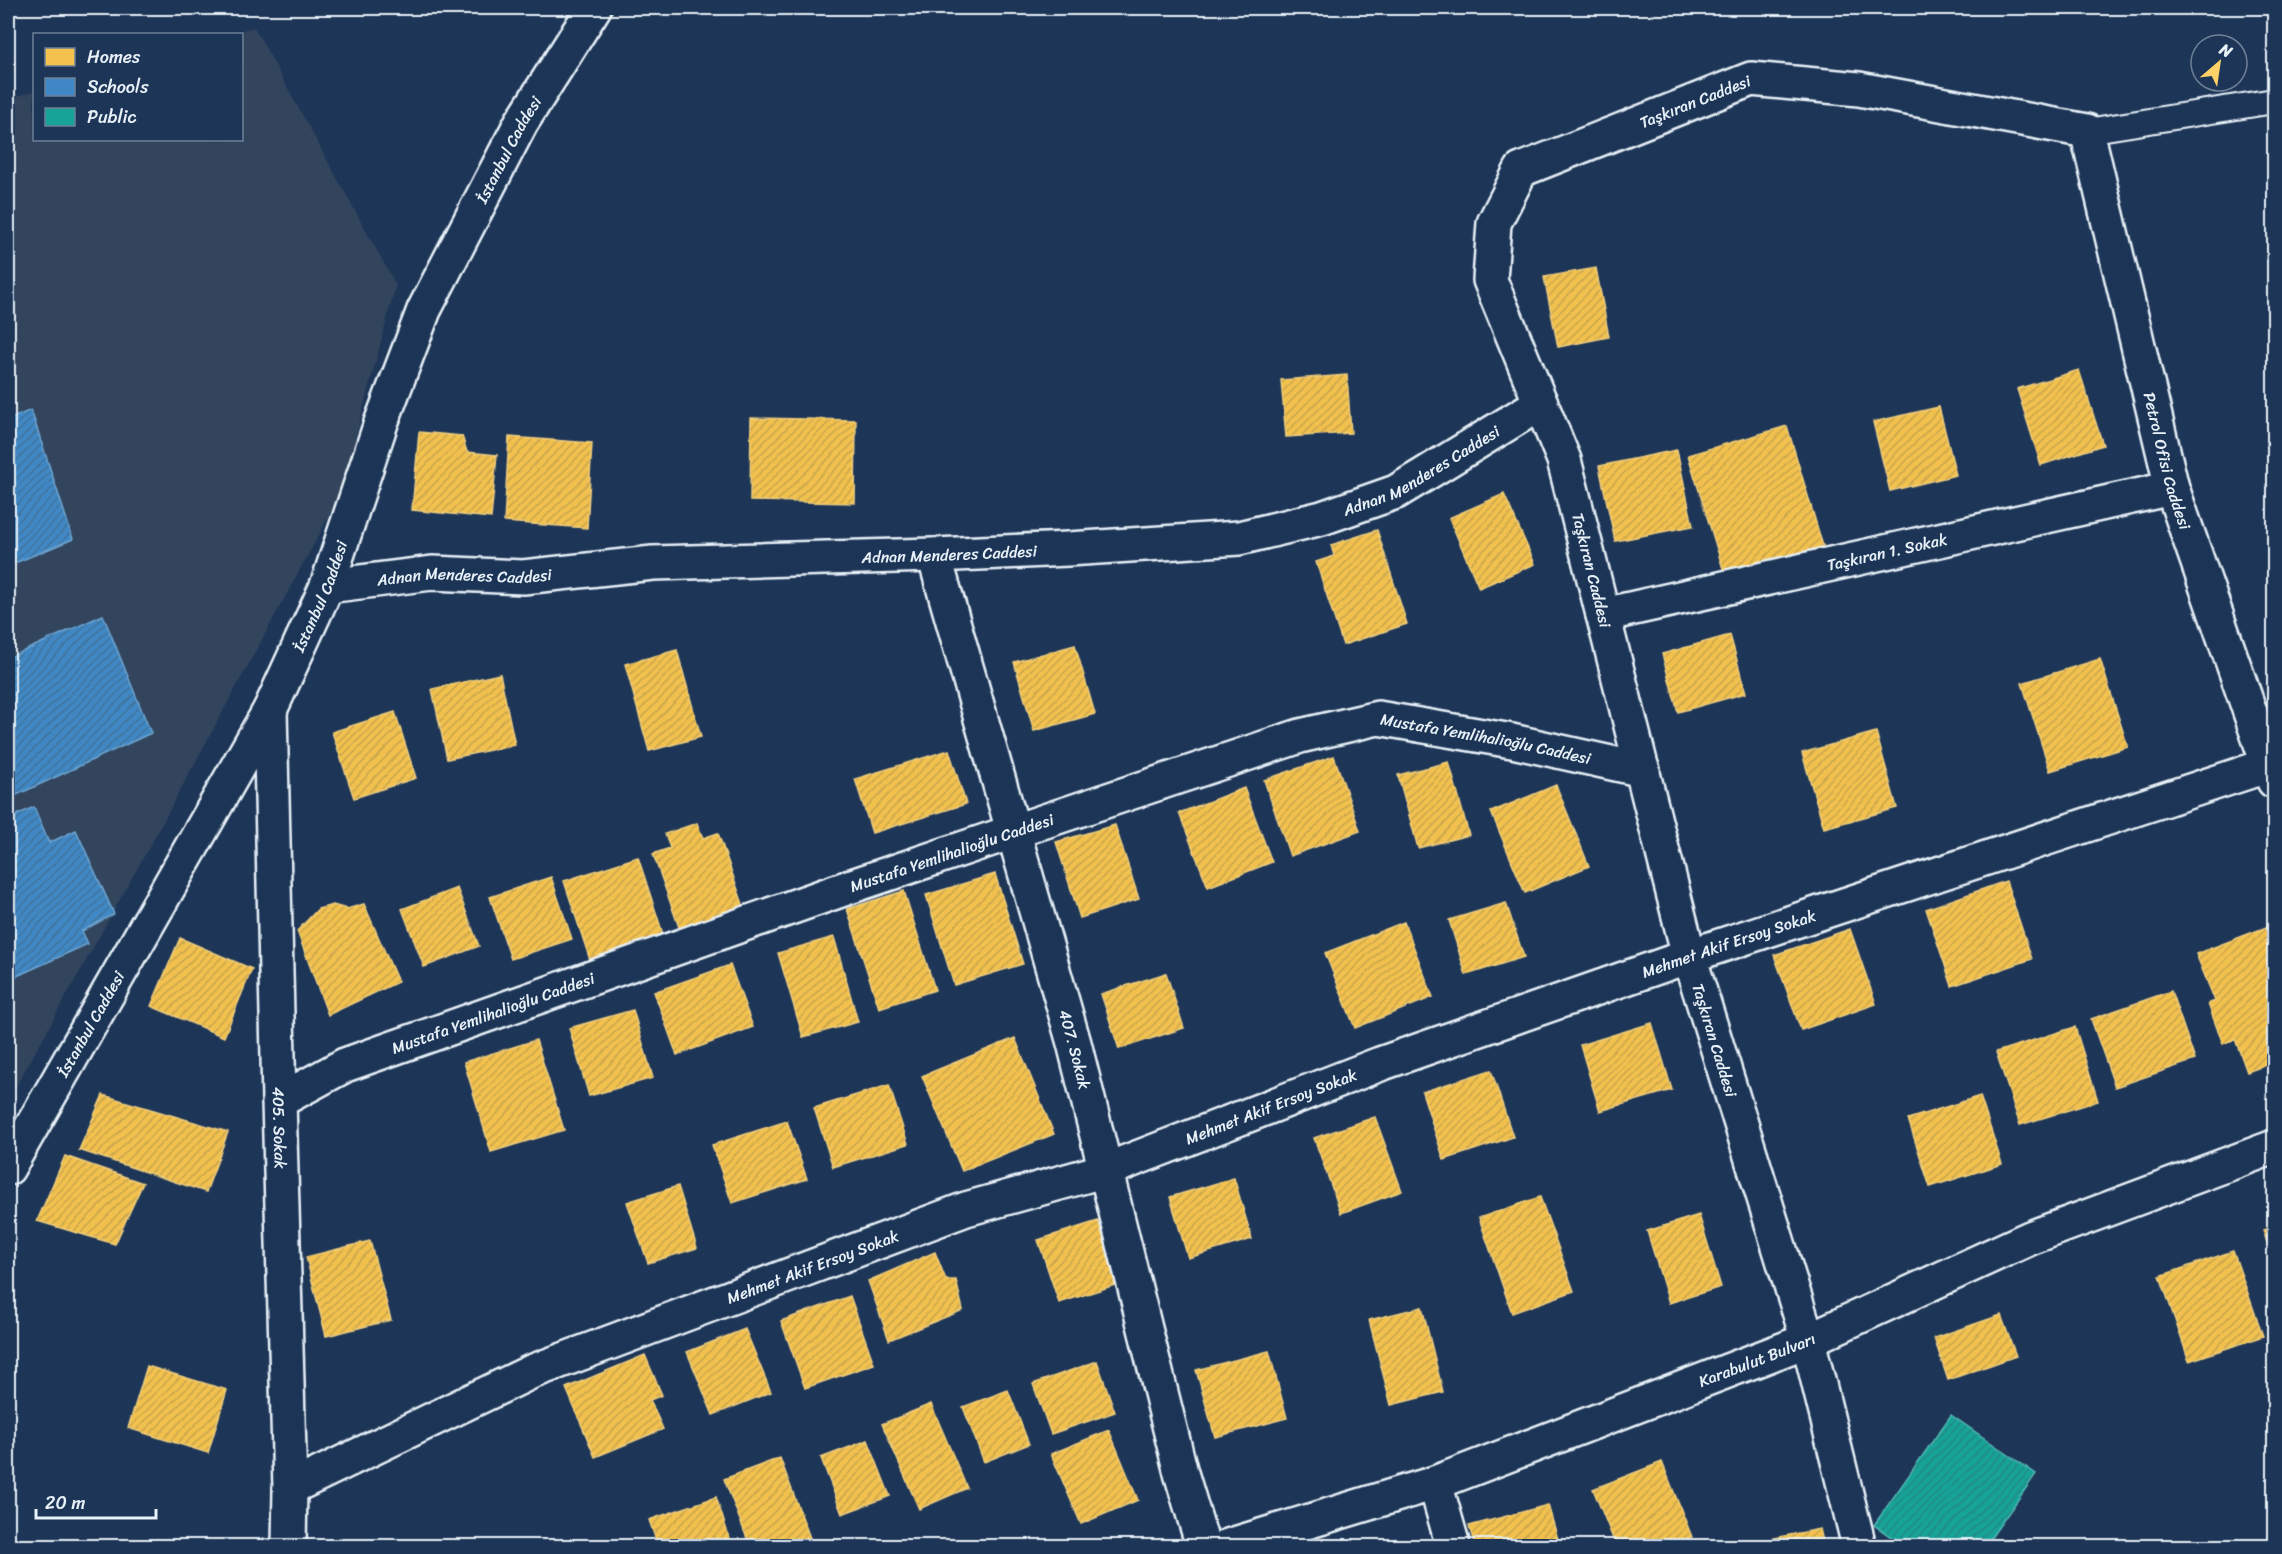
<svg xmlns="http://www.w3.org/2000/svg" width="2282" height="1554" font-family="Sriracha,sans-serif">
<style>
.built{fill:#30445d}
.homes{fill:url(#homes-hatch);stroke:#efcf81;stroke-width:1.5}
.schools{fill:url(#schools-hatch);stroke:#72a8d4;stroke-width:1.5}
.public{fill:url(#public-hatch);stroke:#56bab5;stroke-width:1.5}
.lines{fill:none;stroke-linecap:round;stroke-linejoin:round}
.lane-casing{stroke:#e8f1f8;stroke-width:28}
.street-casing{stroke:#e8f1f8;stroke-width:38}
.secondary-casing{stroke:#e8f1f8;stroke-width:38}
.lane{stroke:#1d3557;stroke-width:24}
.street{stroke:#1d3557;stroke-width:33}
.secondary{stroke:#1d3557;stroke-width:33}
.labels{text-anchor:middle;stroke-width:6;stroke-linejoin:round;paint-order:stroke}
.street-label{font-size:16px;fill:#e8f1f8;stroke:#1d3557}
</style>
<defs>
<pattern id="homes-hatch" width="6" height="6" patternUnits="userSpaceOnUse" patternTransform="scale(1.5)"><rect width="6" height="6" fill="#f2c14e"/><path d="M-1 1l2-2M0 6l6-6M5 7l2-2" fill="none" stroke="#c7a34d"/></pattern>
<pattern id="schools-hatch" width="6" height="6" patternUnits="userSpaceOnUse" patternTransform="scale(1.5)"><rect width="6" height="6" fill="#3f88c5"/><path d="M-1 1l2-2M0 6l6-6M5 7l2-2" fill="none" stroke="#41729a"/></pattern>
<pattern id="public-hatch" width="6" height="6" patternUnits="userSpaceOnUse" patternTransform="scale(1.5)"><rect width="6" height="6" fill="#17a398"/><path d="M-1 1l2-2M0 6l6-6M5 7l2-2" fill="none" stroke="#258881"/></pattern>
</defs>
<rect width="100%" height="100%" fill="#1d3557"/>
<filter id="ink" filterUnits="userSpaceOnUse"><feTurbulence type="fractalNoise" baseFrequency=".0167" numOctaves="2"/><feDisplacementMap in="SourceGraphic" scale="12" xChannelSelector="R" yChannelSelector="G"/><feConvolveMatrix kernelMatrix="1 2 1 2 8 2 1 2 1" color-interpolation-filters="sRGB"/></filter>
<g filter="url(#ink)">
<!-- built -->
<path class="built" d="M254 27 396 285 340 496 157 833 8 1101V99L34 91V140H242V34H227Z"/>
<!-- homes -->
<path class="homes" d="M1596 268 1609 337 1558 347 1544 277Z
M2079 370 2103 445 2041 465 2017 389Z
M1347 375 1351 433 1286 437 1281 380Z
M1939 407 1956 475 1890 491 1873 422Z
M751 418 856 420 855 503 750 501Z
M1787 426 1823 546 1725 575 1688 455Z
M419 432 462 436 467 452 497 455 491 518 412 510Z
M509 437 592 443 587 528 504 522Z
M1677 450 1693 526 1615 541 1599 466Z
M1504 494 1535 564 1479 588 1449 518Z
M1377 530 1407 624 1343 645 1316 562 1334 556 1331 545Z
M1730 635 1746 693 1678 712 1662 654Z
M1075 645 1095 714 1034 731 1014 662Z
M677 650 701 737 649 751 625 664Z
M2100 659 2128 747 2050 771 2022 683Z
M500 674 515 745 447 759 432 689Z
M395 712 416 778 354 798 332 732Z
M1876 732 1897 808 1824 828 1802 753Z
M949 750 966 804 872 833 855 779Z
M1334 756 1360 831 1290 856 1264 780Z
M1449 762 1469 835 1418 848 1398 775Z
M1556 785 1589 866 1525 893 1491 812Z
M1244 788 1272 862 1208 887 1179 813Z
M697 823 703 838 718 833 744 907 680 930 653 854 670 848 665 834Z
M1115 825 1139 899 1080 918 1056 842Z
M638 857 664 937 590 960 564 881Z
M995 874 1023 964 954 985 926 895Z
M551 877 572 939 511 959 490 897Z
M2006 881 2032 959 1952 986 1926 909Z
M457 888 479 946 424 967 402 909Z
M904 891 935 990 879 1008 847 909Z
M1506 903 1524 957 1466 975 1449 920Z
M364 904 398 982 328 1015 297 931 318 909 333 905 347 909Z
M1404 922 1433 997 1355 1028 1325 953Z
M2274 924V1062L2247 1072 2235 1039 2223 1044 2208 1004 2215 1001 2196 954Z
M1850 929 1876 1004 1801 1030 1774 955Z
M834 937 858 1022 803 1037 778 953Z
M180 938 252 969 224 1037 151 1006Z
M730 965 753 1027 677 1055 654 992Z
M1166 973 1184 1028 1119 1049 1101 994Z
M2171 991 2195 1060 2115 1087 2091 1019Z
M633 1010 653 1078 589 1096 569 1028Z
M1652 1023 1672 1090 1600 1111 1580 1045Z
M2075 1027 2098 1101 2020 1125 1996 1052Z
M1015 1038 1054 1134 962 1171 922 1076Z
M536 1040 564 1130 491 1152 464 1062Z
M1491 1070 1513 1137 1444 1160 1422 1092Z
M889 1085 908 1144 833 1167 814 1108Z
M103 1095 228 1132 206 1192 79 1150Z
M1980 1096 2002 1164 1930 1187 1908 1119Z
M1375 1117 1402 1191 1341 1213 1314 1138Z
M787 1121 807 1179 732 1203 712 1145Z
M65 1156 143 1183 115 1244 37 1221Z
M1234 1178 1252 1239 1188 1258 1170 1197Z
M678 1186 697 1248 648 1263 627 1202Z
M1540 1197 1574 1291 1512 1313 1479 1218Z
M1699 1215 1721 1287 1669 1303 1647 1231Z
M1098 1221 1118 1284 1059 1303 1038 1240Z
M2274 1226V1264L2263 1230Z
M370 1241 391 1320 326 1336 306 1257Z
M2233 1251 2263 1336 2189 1361 2160 1276Z
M935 1252 946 1280H956L963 1310 889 1340 868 1281Z
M850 1296 874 1364 805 1388 781 1321Z
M1422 1307 1443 1392 1391 1405 1369 1320Z
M2001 1315 2016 1356 1948 1380 1934 1338Z
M745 1329 771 1392 713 1415 687 1352Z
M1269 1351 1287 1418 1215 1437 1196 1370Z
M645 1355 662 1395 650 1400 663 1429 595 1457 566 1388Z
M1097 1361 1115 1412 1051 1434 1033 1384Z
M147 1366 227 1390 208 1453 128 1428Z
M1008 1390 1029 1444 984 1462 963 1407Z
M931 1404 967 1488 919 1509 882 1424Z
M1109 1430 1138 1500 1081 1524 1051 1454Z
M868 1440 890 1496 842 1514 821 1458Z
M780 1458 813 1546H750L724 1479Z
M1662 1462 1692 1537 1669 1546H1616L1593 1489Z
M716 1497 732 1546H658L649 1520Z
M1548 1505 1560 1546H1475L1469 1526Z
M1820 1529 1824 1546H1755L1754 1542Z"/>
<!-- schools -->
<path class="schools" d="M31 410 73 539 8 566V420Z
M103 615 151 733 8 799V658Z
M34 807 49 843 76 830 114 914 82 931 88 944 8 980V851L12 850 8 837V819Z"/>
<!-- public -->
<path class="public" d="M1951 1415 2036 1474 1985 1546H1904L1874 1525Z"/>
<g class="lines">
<!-- lane casing -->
<g class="lane-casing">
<path id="lane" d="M2087 131 2274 101"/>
</g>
<!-- street casing -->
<g class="street-casing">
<g id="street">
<path id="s1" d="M934 555 1074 1043 1181 1473 1203 1546"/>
<path id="s2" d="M1603 615 2172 488"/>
<path id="s3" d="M270 710 279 1101 290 1488 289 1546"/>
<path d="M1435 1483 1453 1546"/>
<path id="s4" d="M290 1488 531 1372 966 1209 1106 1170 1380 1064 1689 956 2269 765"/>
</g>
</g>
<!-- secondary casing -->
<g class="secondary-casing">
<g id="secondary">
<path id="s5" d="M327 586 432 573 523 577 653 563 934 555 1068 549 1239 538 1322 518 1396 492 1541 403"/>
<path id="s6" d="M279 1101 345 1065 852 886 1015 831 1300 736 1378 718 1512 741 1643 770"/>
<path id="s7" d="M8 1168 270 710 327 586 381 423 424 310 521 123 594 8"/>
<path id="s8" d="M1228 1546 1435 1483 1808 1340 2030 1238 2274 1147"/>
<path id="s9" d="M1859 1546 1808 1340 1689 956 1564 460 1490 280 1494 223 1521 170 1751 79 1859 89 2087 131 2172 488 2274 781"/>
</g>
</g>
<!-- lane -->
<use href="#lane" class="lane"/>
<!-- street -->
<use href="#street" class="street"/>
<!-- secondary -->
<use href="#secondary" class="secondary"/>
</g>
</g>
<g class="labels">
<!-- street labels -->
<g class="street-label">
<text dy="6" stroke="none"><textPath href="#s9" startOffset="1624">Taşkıran Caddesi</textPath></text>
<text dy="6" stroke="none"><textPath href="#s7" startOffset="1138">İstanbul Caddesi</textPath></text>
<text dy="6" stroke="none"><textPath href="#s9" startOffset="2364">Petrol Ofisi Caddesi</textPath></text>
<text dy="6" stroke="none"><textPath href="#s5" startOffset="1110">Adnan Menderes Caddesi</textPath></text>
<text dy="6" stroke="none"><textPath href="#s2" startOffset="291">Taşkıran 1. Sokak</textPath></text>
<text dy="6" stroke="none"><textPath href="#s5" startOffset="624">Adnan Menderes Caddesi</textPath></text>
<text transform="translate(1592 570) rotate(76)" y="6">Taşkıran Caddesi</text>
<text dy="6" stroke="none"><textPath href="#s5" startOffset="138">Adnan Menderes Caddesi</textPath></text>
<text dy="6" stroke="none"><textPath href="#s7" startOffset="652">İstanbul Caddesi</textPath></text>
<text dy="6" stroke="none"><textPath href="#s6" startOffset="1275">Mustafa Yemlihalioğlu Caddesi</textPath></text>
<text dy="6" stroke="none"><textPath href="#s6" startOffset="718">Mustafa Yemlihalioğlu Caddesi</textPath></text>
<text dy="6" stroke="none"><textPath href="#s4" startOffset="1540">Mehmet Akif Ersoy Sokak</textPath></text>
<text dy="6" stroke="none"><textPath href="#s6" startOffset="232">Mustafa Yemlihalioğlu Caddesi</textPath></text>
<text dy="6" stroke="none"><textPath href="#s7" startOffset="166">İstanbul Caddesi</textPath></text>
<text transform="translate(1715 1040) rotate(73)" y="6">Taşkıran Caddesi</text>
<text dy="6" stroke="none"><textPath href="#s1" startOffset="514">407. Sokak</textPath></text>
<text dy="6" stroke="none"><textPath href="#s4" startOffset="1054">Mehmet Akif Ersoy Sokak</textPath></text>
<text dy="6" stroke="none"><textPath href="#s3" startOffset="418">405. Sokak</textPath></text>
<text dy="6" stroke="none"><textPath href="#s4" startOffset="568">Mehmet Akif Ersoy Sokak</textPath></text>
<text dy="6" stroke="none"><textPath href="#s8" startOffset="561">Karabulut Bulvarı</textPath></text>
</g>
</g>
<!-- margin -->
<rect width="2282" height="1554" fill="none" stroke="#1d3557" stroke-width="30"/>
<rect x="15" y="15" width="2252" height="1524" fill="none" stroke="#e8f1f8" stroke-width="2" filter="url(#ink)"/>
<!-- legend -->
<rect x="33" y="33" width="210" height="108" fill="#1d3557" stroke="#6e8097" stroke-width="1.5"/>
<rect x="45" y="48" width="30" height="18" fill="#f2c14e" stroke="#6e8097" stroke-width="1.5"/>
<text x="87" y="63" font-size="18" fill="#e8f1f8">Homes</text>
<rect x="45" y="78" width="30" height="18" fill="#3f88c5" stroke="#6e8097" stroke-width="1.5"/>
<text x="87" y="93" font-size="18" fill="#e8f1f8">Schools</text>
<rect x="45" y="108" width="30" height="18" fill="#17a398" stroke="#6e8097" stroke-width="1.5"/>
<text x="87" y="123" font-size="18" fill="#e8f1f8">Public</text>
<!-- north arrow -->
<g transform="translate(2219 63) rotate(29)"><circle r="28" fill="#1d3557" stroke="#6e8097" stroke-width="1.5"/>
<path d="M0-4.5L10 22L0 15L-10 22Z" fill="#ffd166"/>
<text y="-9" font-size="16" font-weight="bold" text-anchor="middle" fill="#e8f1f8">N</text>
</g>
<!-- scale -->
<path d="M36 1509v9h120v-9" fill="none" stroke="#e8f1f8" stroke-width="3"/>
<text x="45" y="1509" font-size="18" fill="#e8f1f8" stroke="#1d3557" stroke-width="4.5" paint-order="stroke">20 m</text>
</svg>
